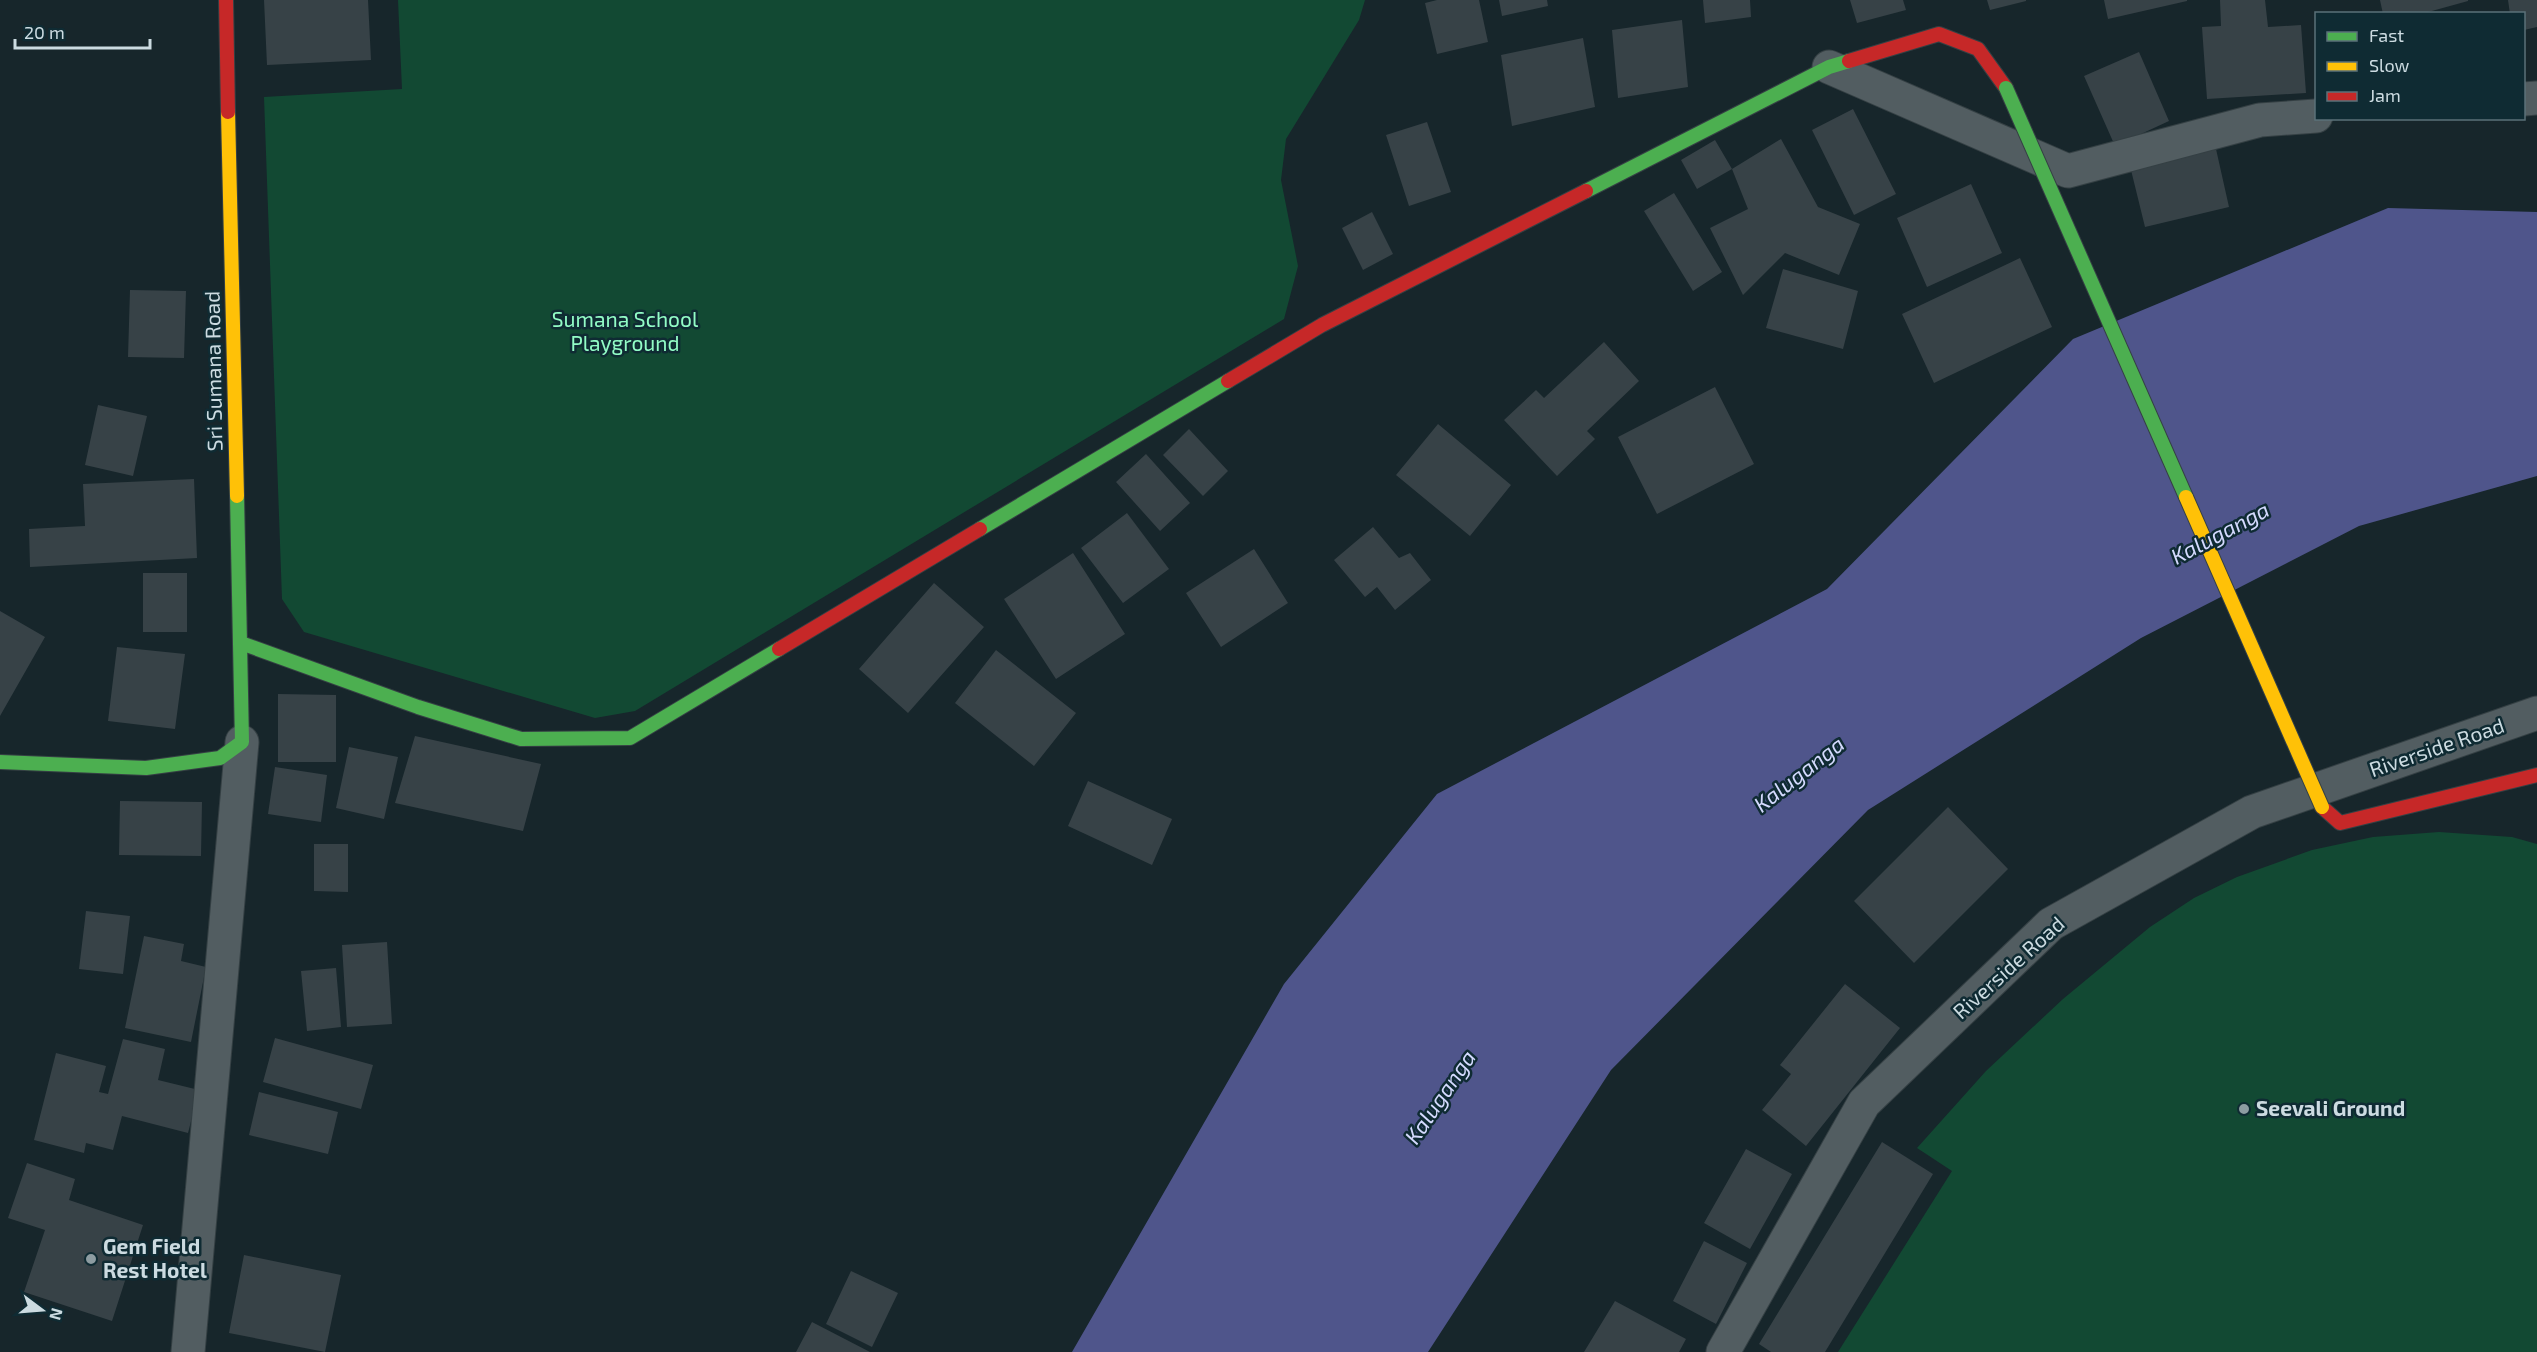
<svg xmlns="http://www.w3.org/2000/svg" width="2537" height="1352" font-family="'Exo 2',sans-serif">
<style>
.green{fill:#124933}
.water{fill:#4f558b}
.building{fill:#374247}
.lines{fill:none;stroke-linecap:round;stroke-linejoin:round}
.street-casing{stroke:#354044;stroke-width:35}
.fast-casing{stroke:#354044;stroke-width:16}
.slow-casing{stroke:#354044;stroke-width:16}
.jam-casing{stroke:#354044;stroke-width:16}
.street{stroke:#525d61;stroke-width:33}
.fast{stroke:#4caf50;stroke-width:14}
.slow{stroke:#ffc107;stroke-width:14}
.jam{stroke:#c62828;stroke-width:14}
.fast-bridge-casing{stroke:#354044;stroke-width:16;stroke-linecap:butt}
.slow-bridge-casing{stroke:#354044;stroke-width:16;stroke-linecap:butt}
.fast-bridge{stroke:#4caf50;stroke-width:14}
.slow-bridge{stroke:#ffc107;stroke-width:14}
.poi-dot{fill:#8d9ca1;stroke:#0f2b33;stroke-width:2}
.labels{text-anchor:middle;stroke-width:5;stroke-linejoin:round;paint-order:stroke}
.park-label{font-size:21px;fill:#92fcc6;stroke:#0f2b33}
.street-label{font-size:21px;fill:#ccdbe1;stroke:#0f2b33}
.poi-label{font-size:21px;font-weight:bold;fill:#ccdbe1;stroke:#0f2b33;text-anchor:start}
.water-label{font-size:22px;font-style:italic;fill:#d4dafe;stroke:#0f2b33}
</style>
<rect width="100%" height="100%" fill="#17262b"/>
<!-- green -->
<path class="green" d="M398 0H1365L1359 20 1286 139 1281 180 1298 266 1284 319 635 711 595 718 304 632 282 599 264 97 402 89Z
M2439 832 2512 837 2537 844V1352H1838L1952 1171 1917 1148 1986 1071 2063 999 2150 927 2194 898 2237 877 2312 850 2373 837Z"/>
<!-- water -->
<path class="water" d="M2388 208 2537 212V476L2359 526 2141 638 1868 810 1611 1070 1428 1352H1072L1284 984 1437 794 1827 589 2073 339Z"/>
<!-- building -->
<path class="building" d="M264 0H368L371 60 267 65Z
M1437 0H1479L1488 42 1437 54 1425 3Z
M1499 0H1547L1548 6 1502 16Z
M1703 0H1750L1751 17 1705 23Z
M1850 0H1903L1906 10 1857 23Z
M1987 0H2026V1L1990 10Z
M2104 0H2187V1L2108 19Z
M2220 0H2265L2268 27 2301 25 2306 93 2207 99 2202 27 2221 26Z
M2380 0H2468V1L2421 14H2383Z
M2508 0H2537V27L2524 30V14H2510Z
M1682 20 1688 87 1618 98 1612 30Z
M1583 38 1595 107 1512 126 1501 55Z
M2139 52 2169 121 2115 146 2084 76Z
M1853 109 1896 194 1854 215 1812 130Z
M1427 122 1451 192 1409 206 1386 135Z
M1781 139 1818 207 1860 224 1839 275 1785 253 1743 295 1710 228 1748 209 1732 169Z
M1715 140 1732 169 1697 189 1681 160Z
M2216 149 2229 207 2145 227 2131 170Z
M1971 184 2002 253 1927 287 1897 218Z
M1674 193 1722 272 1693 291 1644 211Z
M1372 212 1393 254 1363 270 1342 228Z
M2020 258 2052 327 1934 383 1902 314Z
M1783 269 1858 291 1843 349 1766 328Z
M130 290 186 291 184 358 128 357Z
M1604 342 1639 381 1587 431 1595 439 1557 476 1504 420 1536 390 1544 398Z
M1715 387 1754 464 1657 514 1618 437Z
M98 405 147 416 133 476 85 465Z
M1438 424 1511 485 1470 536 1396 475Z
M1189 429 1228 471 1203 496 1163 455Z
M1146 454 1190 503 1160 531 1116 482Z
M194 479 197 558 30 567 29 529 85 526 83 484Z
M1127 513 1169 569 1123 603 1081 548Z
M1373 527 1399 558 1410 553 1431 580 1395 610 1377 587 1365 597 1334 560Z
M1254 549 1288 603 1221 647 1186 593Z
M1073 553 1125 634 1056 679 1004 599Z
M143 573H187V632H143Z
M934 583 984 627 908 713 859 669Z
M0 611 45 637 0 716Z
M117 647 185 654 175 729 108 721Z
M996 650 1076 713 1034 766 955 703Z
M278 694 336 695V762H278Z
M415 736 541 764 523 831 395 803Z
M349 747 398 757 384 819 336 808Z
M275 767 327 775 321 822 268 814Z
M1088 781 1172 819 1152 865 1068 826Z
M120 801 202 802 201 856 119 855Z
M1948 807 2008 869 1914 963 1854 901Z
M314 844H348V892L314 891Z
M86 911 130 916 123 974 79 969Z
M144 936 184 944 181 961 206 967 191 1042 125 1028Z
M387 942 392 1024 347 1027 342 945Z
M336 968 341 1027 307 1031 301 971Z
M1845 984 1900 1028 1806 1146 1762 1110 1791 1074 1780 1065Z
M275 1038 373 1065 361 1109 263 1082Z
M123 1039 165 1049 158 1080 199 1090 188 1133 122 1116 113 1150 86 1143 84 1153 34 1140 56 1053 106 1066 99 1092 108 1094Z
M259 1092 338 1112 328 1154 249 1135Z
M1882 1142 1933 1174 1825 1352H1771L1759 1344Z
M1746 1149 1792 1174 1750 1249 1704 1223Z
M27 1163 75 1179 69 1200 143 1225 112 1321 24 1292 45 1230 8 1218Z
M1704 1241 1747 1263 1716 1324 1673 1301Z
M244 1255 341 1275 325 1352 229 1333Z
M851 1271 898 1293 872 1347 826 1324Z
M1615 1301 1686 1339 1679 1352H1584Z
M812 1322 870 1352H796Z"/>
<g class="lines">
<!-- street casing -->
<g class="street-casing">
<path id="street" d="M1829 67 2068 171 2260 120 2316 116
M2524 99 2537 98
M188 1352 242 742
M1723 1352 1864 1103 2051 924 2252 812 2537 713"/>
</g>
<!-- fast casing -->
<g class="fast-casing">
<path id="fast" d="M1586 191 1829 67 1849 61
M980 529 1228 381
M241 643 418 707 521 739 630 738 779 649
M0 762 146 768 220 758 242 742 237 496"/>
</g>
<!-- slow casing -->
<g class="slow-casing">
<path id="slow" d="M228 112 237 496"/>
</g>
<!-- jam casing -->
<g class="jam-casing">
<path id="jam" d="M226 0 228 112
M1849 61 1939 34 1978 49 2006 88
M1228 381 1322 325 1586 191
M779 649 980 529
M2322 807 2340 823 2537 775"/>
</g>
<!-- street -->
<use href="#street" class="street"/>
<!-- fast -->
<use href="#fast" class="fast"/>
<!-- slow -->
<use href="#slow" class="slow"/>
<!-- jam -->
<use href="#jam" class="jam"/>
<!-- fast-bridge casing -->
<g class="fast-bridge-casing">
<path id="fast-bridge" d="M2006 88 2186 497"/>
</g>
<!-- slow-bridge casing -->
<g class="slow-bridge-casing">
<path id="slow-bridge" d="M2186 497 2322 807"/>
</g>
<!-- fast-bridge -->
<use href="#fast-bridge" class="fast-bridge"/>
<!-- slow-bridge -->
<use href="#slow-bridge" class="slow-bridge"/>
</g>
<!-- markers -->
<g class="poi-dot">
<circle cx="2244" cy="1109" r="6"/>
<circle cx="91" cy="1259" r="6"/>
</g>
<g class="labels">
<!-- park labels -->
<g class="park-label">
<text x="625" y="327">Sumana School<tspan x="625" dy="24">Playground</tspan></text>
</g>
<!-- street labels -->
<g class="street-label">
<text transform="translate(214 371) rotate(-91)" y="7">Sri Sumana Road</text>
<text transform="translate(2437 748) rotate(-19)" y="7">Riverside Road</text>
<text transform="translate(2009 968) rotate(-42)" y="7">Riverside Road</text>
</g>
<!-- poi labels -->
<g class="poi-label">
<text x="2256" y="1116">Seevali Ground</text>
<text x="103" y="1254">Gem Field<tspan x="103" dy="24">Rest Hotel</tspan></text>
</g>
<!-- water labels -->
<g class="water-label">
<text transform="translate(2220 533) rotate(-28)" y="8">Kaluganga</text>
<text transform="translate(1799 774) rotate(-38)" y="8">Kaluganga</text>
<text transform="translate(1440 1097) rotate(-56)" y="8">Kaluganga</text>
</g>
</g>
<!-- legend -->
<rect x="2315" y="12" width="210" height="108" fill="#0f2b33" stroke="#5b7179" stroke-width="1.5"/>
<rect x="2327" y="32" width="30" height="9" fill="#4caf50" stroke="#5b7179" stroke-width="1.5"/>
<text x="2369" y="42" font-size="18" fill="#ccdbe1">Fast</text>
<rect x="2327" y="62" width="30" height="9" fill="#ffc107" stroke="#5b7179" stroke-width="1.5"/>
<text x="2369" y="72" font-size="18" fill="#ccdbe1">Slow</text>
<rect x="2327" y="92" width="30" height="9" fill="#c62828" stroke="#5b7179" stroke-width="1.5"/>
<text x="2369" y="102" font-size="18" fill="#ccdbe1">Jam</text>
<!-- north arrow -->
<g transform="translate(42 1310) rotate(106)" stroke="#0f2b33" stroke-width="4.5" paint-order="stroke">
<path d="M0-4.5L10 22L0 15L-10 22Z" fill="#ccdbe1"/>
<text y="-9" font-size="16" font-weight="bold" text-anchor="middle" fill="#ccdbe1">N</text>
</g>
<!-- scale -->
<path d="M15 39v9h135v-9" fill="none" stroke="#ccdbe1" stroke-width="3"/>
<text x="24" y="39" font-size="18" fill="#ccdbe1" stroke="#0f2b33" stroke-width="4.5" paint-order="stroke">20 m</text>
</svg>
